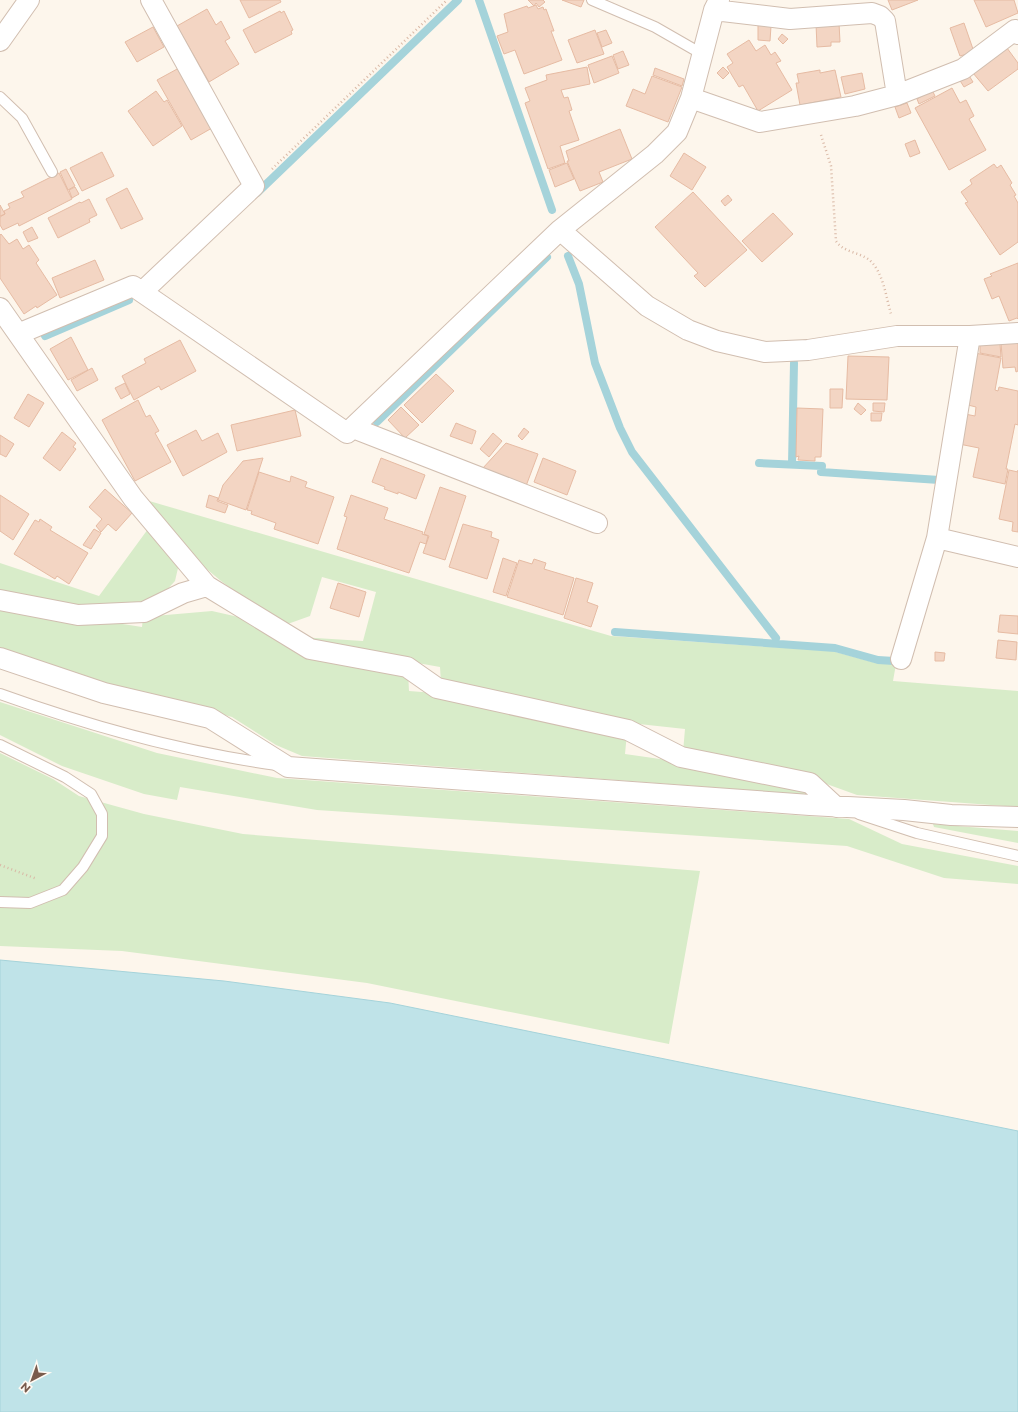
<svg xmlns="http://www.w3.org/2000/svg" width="1018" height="1412" font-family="Montserrat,sans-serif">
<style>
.green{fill:#d8ecc9}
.water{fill:#bfe3e8;stroke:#a5d3da}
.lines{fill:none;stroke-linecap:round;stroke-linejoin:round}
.stream{stroke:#a5d3da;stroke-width:8}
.building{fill:#f3d5c3;stroke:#e6bba3}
.service-casing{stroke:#d1beb0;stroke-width:12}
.minor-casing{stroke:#d1beb0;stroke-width:22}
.path{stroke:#d9b8a5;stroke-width:2.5;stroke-dasharray:1 3;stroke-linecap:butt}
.service{stroke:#fff;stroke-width:10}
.minor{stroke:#fff;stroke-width:20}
</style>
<rect width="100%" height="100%" fill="#fdf6ec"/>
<!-- green -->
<path class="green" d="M139 498 611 636 832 651 876 663 896 664 893 681 1018 691V807L857 795 810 778 683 752 685 729 602 720 441 683 440 667 311 644 300 637 363 641 376 592 322 577 310 616 282 626 221 581 184 550Z
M148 529 172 555 178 568 175 581 163 594 143 606 75 610 0 597V563L99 596Z
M0 605 142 627 143 617 212 611 260 622 408 672 409 691 435 693 627 733 625 754 681 762 805 788 812 795 302 756 276 745 232 717 84 677 0 650Z
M0 702 157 753 277 778 849 819 902 844 1018 866V884L944 878 847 846 317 810 180 787 177 800 144 794 62 766 0 735Z
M0 753 53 779 79 796 144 814 243 834 700 871 669 1044 367 983 122 951 0 946Z
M933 824 1018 831V843L934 827Z"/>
<!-- water -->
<path class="water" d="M0 960 224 981 390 1003 1018 1131V1412H0Z"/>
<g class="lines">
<!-- stream -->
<path class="stream" d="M479 0 552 210
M257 193 458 0
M568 256 579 284 595 363 620 428 632 452 776 638
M45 336 129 300
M377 422 547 257
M759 463 822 466 821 472 939 480
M792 464 794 363
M615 632 835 648 878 660 894 661"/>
</g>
<!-- building -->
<path class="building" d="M240 0H280L281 2 249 18Z
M528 0H543L545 2 539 7 536 3 534 6Z
M562 0H584L581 7Z
M888 0H918L892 10Z
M974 0H1014L1018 13 986 27Z
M536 5 538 9 543 7 544 10 546 9 554 31H551L562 60 524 74 515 50 504 54 497 36 508 32 504 14 527 6 528 8Z
M207 9 216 25 221 21 230 38 225 41 239 64 209 82 177 26Z
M280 11 281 13 284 11 293 30 291 31 292 34 255 53 243 30Z
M839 23 840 42H831V46L817 47 816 24Z
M964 23 974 52 960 56 950 28Z
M758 25 771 26 770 41 758 40Z
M153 27 164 47 137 62 125 42Z
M595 30 604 54 577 63 568 40Z
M606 30 612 43 602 47 597 33Z
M782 34 788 39 783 44 778 39Z
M749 40 756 51 765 45 771 55 775 52 781 61 776 63 792 90 758 111 743 85 739 87 727 67 733 63 727 54Z
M1007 48 1018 63V69L988 91 973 73Z
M623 51 629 65 618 69 613 55Z
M612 56 619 73 594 83 588 65Z
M587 67 590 84 561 90 564 98 568 97 572 110 569 111 579 140 560 146 565 163 548 169 525 103 530 101 525 88 547 80 546 75Z
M723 67 729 73 723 79 717 73Z
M179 68 212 128 191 140 157 80Z
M655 68 684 79 682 86 653 75Z
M820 70V73L835 70 841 97 800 105 796 83H799L797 74Z
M862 73 865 89 845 94 841 77Z
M968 74 973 82 964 87 959 79Z
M652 76 682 87 668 122 626 106 633 89 645 94Z
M952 88 960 103 966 100 974 116 969 119 986 150 949 170 915 108Z
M932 90 935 96 919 104 917 99Z
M156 91 164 102 167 100 182 126 153 146 128 111Z
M907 103 911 113 899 118 895 107Z
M620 129 632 159 599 172 603 182 580 191 567 161H569L566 151Z
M915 140 920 153 910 157 905 144Z
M102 152 114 176 82 191 70 168Z
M684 153 706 167 692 190 670 176Z
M567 163 574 179 555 187 549 170Z
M994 164 997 168 1001 165 1012 183 1010 185 1016 195 1014 196 1018 203V242L1000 255 965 203 968 202 961 192 972 184 970 180Z
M66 169 75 186 68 190 60 172Z
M59 173 72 199 19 226 18 223 3 230 0 225V217L5 214 4 211 10 208 8 204 24 197 21 192Z
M75 187 79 194 72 198 69 190Z
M127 188 143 219 121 229 106 199Z
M693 192 747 250 705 287 694 276 698 273 655 227Z
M728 195 732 200 725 206 721 201Z
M89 199 97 215 89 219 90 222 58 238 48 218 80 202 81 203Z
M0 205 5 214 0 216Z
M773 213 793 234 762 262 742 241Z
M32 227 38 238 28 242 23 232Z
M1 234 9 244 17 239 23 249 29 245 39 260 36 263 57 295 37 308 36 306 24 314 0 278V235Z
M95 260 104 280 60 298 52 278Z
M1018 263V319L1017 318 1009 321 999 296 992 299 984 279 992 276 990 274Z
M71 337 88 370 68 380 50 349Z
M180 340 196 371 161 390 159 386 134 400 122 376 146 363 144 359Z
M1018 341V371L1016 372 1015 367 1003 368 1001 343Z
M1000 344 1001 357 980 353V345Z
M975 353 1001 358 995 390 998 391 999 387 1018 391V425L1015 424 1006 469H1008L1005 484 973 477 979 448 959 444 965 414 975 416 976 407 964 404Z
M848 356 889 357 887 400 846 399Z
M92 368 98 380 77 391 71 380Z
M436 374 454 391 422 423 404 405Z
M125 383 130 394 121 399 115 388Z
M830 389H843L842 408H830Z
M28 394 44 403 29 427 14 418Z
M138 400 146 417 150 415 159 431 155 433 171 462 135 481 102 420Z
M858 403 866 410 861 415 854 409Z
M873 403H885L884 412 873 411Z
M401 407 419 425 405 438 388 420Z
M797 408 823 409 821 457H815V461L798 460 799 456 796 457Z
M295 410 301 436 237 451 231 425Z
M871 413H882L881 421H871Z
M456 423 476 431 472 444 450 436Z
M524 428 529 432 522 440 518 436Z
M196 430 202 441 218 433 227 452 183 476 167 445Z
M62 432 76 443 73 447 76 449 60 471 43 458Z
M493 433 502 441 489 457 480 449Z
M0 435 14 444 6 457 0 454Z
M506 443 538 454 526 486 482 469Z
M263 458 246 510 218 500 223 485 243 461Z
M381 458 425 475 416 499 398 492V494L384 489 385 487 372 482Z
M543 458 576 471 567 495 534 482Z
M1009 470 1018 472V470V532L1012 531 1013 522 999 519Z
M259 472 290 482 291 476 307 482 305 487 334 497 318 544 274 529 276 523 251 514 252 511 247 510Z
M440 487 466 496 445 560 423 553 429 536 424 534Z
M105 489 132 513 116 531 108 524 101 532 96 526 102 519 89 507Z
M0 495 29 514 13 540 0 531Z
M209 495 218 498 217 501 228 505 225 513 206 507Z
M351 495 388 508 384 519 423 532 422 534 428 536 426 544 420 542 409 573 337 549 347 517 344 516Z
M40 519 52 527 50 530 88 553 69 584 57 576 55 579 14 554 35 520 39 522Z
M463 524 492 532 491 537 499 540 487 579 449 567Z
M94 529 101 533 91 549 83 545Z
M503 558 517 563 506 596 493 592Z
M534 559 546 563 544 569 574 578 563 615 507 597 519 560 532 564Z
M576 578 593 583 587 602 598 606 591 627 564 618Z
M338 583 366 592 359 617 330 608Z
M1000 615 1018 616V634L998 632Z
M998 640 1017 642 1016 660 996 658Z
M935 652 945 653 944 661H935Z"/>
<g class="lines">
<!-- service casing -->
<g class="service-casing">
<path id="service" d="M592 0 655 27 702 54
M0 97 22 118 52 172
M0 694C89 726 182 752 277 765
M0 745 65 777 91 794 102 814V836L83 867 63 890 30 903 0 902
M859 814 917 833 1018 856"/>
</g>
<!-- minor casing -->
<g class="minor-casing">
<path id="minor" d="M714 10 790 19 872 13 880 16 885 21 897 95
M0 41 29 0
M691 98 760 122 855 106 897 95 963 69 1015 30 1018 34
M560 230 647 306 688 330 717 341 765 352 808 350 897 336H970L1018 333
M142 292 254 186 151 0
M0 308 133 498 207 586 310 649 407 667 437 688 628 730 681 757 810 783 836 807
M18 334 133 286 347 433 560 230 655 154 677 132 691 98 714 10 719 0
M353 428 597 523
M937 538 1018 557
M0 600 78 615 144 612 183 593 207 586
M0 658 104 693 210 718 288 767 810 805 904 810 951 815 1018 817
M901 659 937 538 970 336"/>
</g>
<!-- path -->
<path class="path" d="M821 135 831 166 836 241C843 252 858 252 868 259 883 270 886 297 891 314
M272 169 447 0
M0 865 37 879"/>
<!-- service -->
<use href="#service" class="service"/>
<!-- minor -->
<use href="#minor" class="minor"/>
</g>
<!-- north arrow -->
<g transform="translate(32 1380) rotate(221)" stroke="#fffaf3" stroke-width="3" paint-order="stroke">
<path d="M0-3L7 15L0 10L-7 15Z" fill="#7a5c4d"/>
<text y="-6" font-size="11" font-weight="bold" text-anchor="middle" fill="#7a5c4d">N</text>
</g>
</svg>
